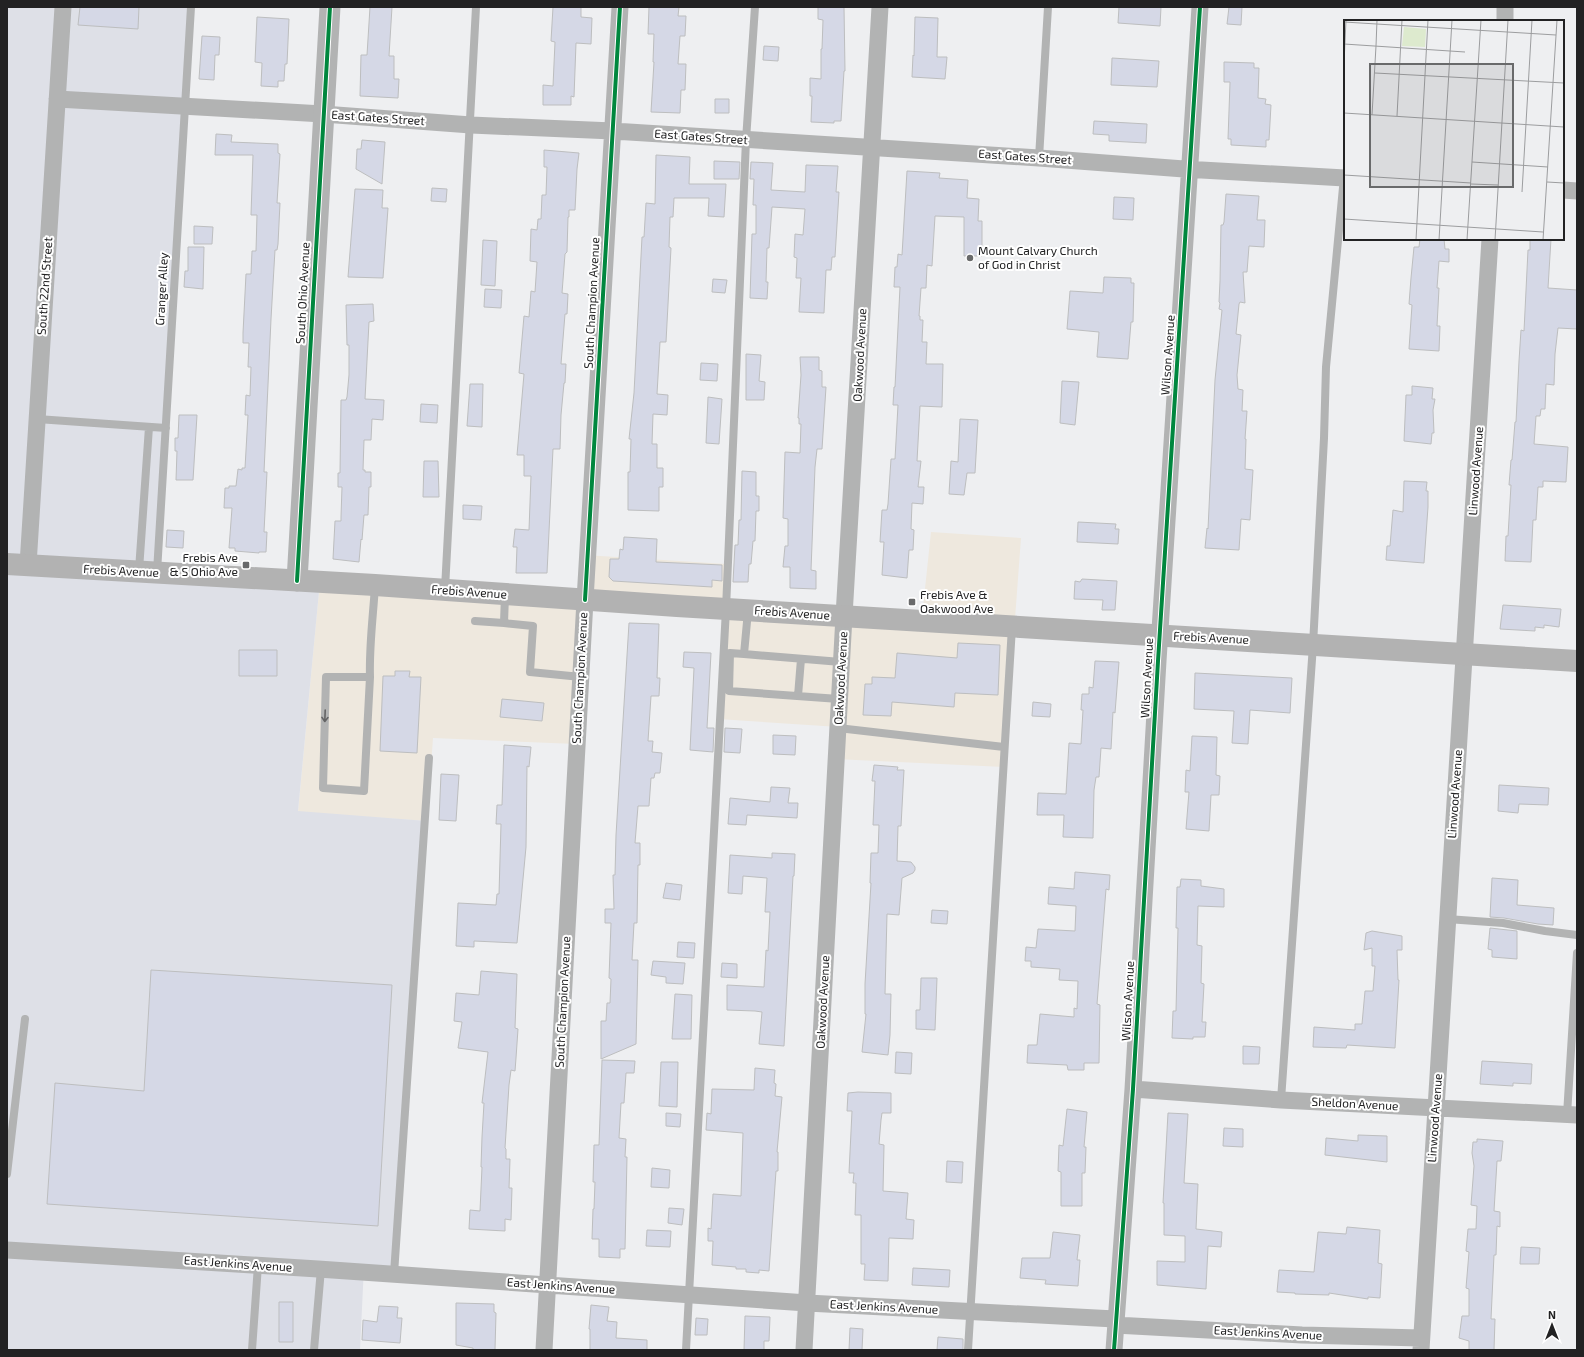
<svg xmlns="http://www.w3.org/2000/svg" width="1584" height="1357" font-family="'Exo 2',sans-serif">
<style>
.commercial{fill:#eee8de}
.built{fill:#dee0e7}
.building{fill:#d5d8e6;stroke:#bdbebf}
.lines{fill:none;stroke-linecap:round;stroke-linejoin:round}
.service{stroke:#b2b3b3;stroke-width:8}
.minor{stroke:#b2b3b3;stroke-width:17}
.tertiary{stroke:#b2b3b3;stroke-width:21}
.secondary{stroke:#b2b2b2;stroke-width:22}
.cycleway-casing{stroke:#fff;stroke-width:6}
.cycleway{stroke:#00873e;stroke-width:4}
.oneway{stroke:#636364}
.poi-dot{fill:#696a6b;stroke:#fff;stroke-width:1.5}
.labels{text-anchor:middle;stroke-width:4;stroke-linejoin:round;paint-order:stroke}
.street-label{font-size:12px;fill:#222223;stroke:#fff}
.poi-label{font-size:12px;fill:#222223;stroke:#fff;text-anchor:start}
.inset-road{fill:none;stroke:#9c9d9f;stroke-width:1}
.view{fill:#696a6b;fill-opacity:0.15;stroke:#696a6b;stroke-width:2}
.inset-edge{fill:none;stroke:#222223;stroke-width:2}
</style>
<rect width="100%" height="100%" fill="#eeeff1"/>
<!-- commercial -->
<path class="commercial" d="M931 532 1021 538 1004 767 835 759 839 727 718 719 723 611 584 602 576 744 433 738 427 821 298 812 320 581 582 597 585 555 726 564 724 605 922 617Z"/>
<!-- built -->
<path class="built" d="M7 7H193L158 571 320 581 298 811 427 821 398 1268 364 1266 360 1350H7Z"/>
<!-- building -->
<path class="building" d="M80 7H139L138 29 78 25Z
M370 7H392L389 56H394V79H399L398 98 360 96 361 55H367Z
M553 7H581V17L592 18 591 44 576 43 574 97 571 96V105H543V85L553 86 555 42 551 41Z
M649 7H679L678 16H686L685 36H680L678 64H686L685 90H681L680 113 651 112 654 62H653L654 34H648Z
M818 7H844L845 71H844L841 121H834V123L811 122 812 96H810V78L821 79V49H822L823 20 818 19Z
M1119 7H1161L1160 26 1118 23Z
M1229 7H1242L1241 25 1227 24Z
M257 17 289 19 287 64H285L284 81H278V87L261 86 262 63 255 62Z
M915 17 938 18 937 57H947L945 79 912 77 913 55 914 56Z
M202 36 220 37 219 55H215L214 80 199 79Z
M764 46 779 47 778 61 763 60Z
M1112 58 1159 61 1157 87 1111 85Z
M1224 62 1254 63V68H1259L1258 98 1266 99 1265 104 1271 105 1269 140H1266V147L1231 145V139H1228L1230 83V82H1224Z
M715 99H729V113H715Z
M1094 121 1147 124 1146 143 1109 141V135L1093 134Z
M216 134 232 135 231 142 278 144V153L280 154 277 203H280L278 244 277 250H275L271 319 264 472H267L264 532H267L266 552H259V553L235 551V548H229L232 508H224L225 488H229V486H236L238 469 242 470V468H245L248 415H245L246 395 250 396 251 367H248L249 343H243V333L246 274H251L252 251H256L257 215H251L253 155H215Z
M362 140 385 142 382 184 356 169 357 149H361Z
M544 150 579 153 577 169 575 210H569V217H568L567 252 565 254 562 293 568 294 567 314H565L561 364H566L565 383H564L561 415 560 449H553L547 573H516L517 547H513L515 529 529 530 531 476H524V455H517L524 374 519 373 524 316 529 317 531 291 535 292 537 262 530 261 531 229 537 230 538 219H541L542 195H546L547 167H544Z
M656 155 690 157 689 184H726L724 217 708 216 709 198H674L673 217H670L669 247 671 248 666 342H660L657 394 668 395 667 415 653 414 652 444H657V468H663V487H659V511L628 510V472H630L631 439H629L634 393 642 237H644L646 203 655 204Z
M714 161 740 162 739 179H714Z
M751 162 773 163 771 190 805 192 806 165 838 166 836 192H839L835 257H832L831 270H826L824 313 799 312 801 278H796L797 258 794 257 795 234 803 235 805 209 772 207 769 248H767L766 282H768L767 299 750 298 752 234H756V205H753L754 179H750Z
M907 171 940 173 939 178 968 180 967 198 979 199 978 221H982V256H964V217L935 216 932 266 927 265 926 288H921L919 316H920V320H923L922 342H927L926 364H943L942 407 920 406 917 461H921L918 487H924L923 504 912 503 911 529 914 530 913 550H909L907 578 882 575 884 542H880L882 510H887L888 504 891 459H895L898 405H893L894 387H895L900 287H894L895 267H897L898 254 902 255Z
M432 188 447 189 446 202 431 201Z
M355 189 383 190 382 208H388L383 278 348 277Z
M1226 194 1259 196 1257 220H1265L1264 247 1249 246 1247 272H1243L1245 303 1240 302 1239 304 1236 334 1241 335 1237 375 1238 389 1243 390 1242 411H1247L1245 439H1246L1245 469 1253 470 1250 520 1241 519 1239 550 1205 548 1207 528 1208 529 1215 380 1222 310 1219 309 1220 303 1219 302 1220 281 1221 225H1223L1224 222Z
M1114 197 1134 198 1133 220 1113 219Z
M194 226 213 227 212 244H194Z
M1420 239H1444L1445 249H1449V262L1439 261 1437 288H1439L1437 326H1440L1439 351 1409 349 1412 305 1409 304 1411 278 1414 247H1419Z
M1530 239H1551L1548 288 1577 290V329L1558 328 1555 354 1554 385 1546 384 1545 409H1541L1540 416H1536L1534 444 1568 447 1566 482 1543 481V487H1538L1536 520H1533L1531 562 1505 561 1506 536H1508L1511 485H1509L1511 460H1512L1515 422H1516L1519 361 1521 330 1524 331 1528 250H1530Z
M483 240 497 241 495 286 481 285Z
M188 247H204L203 289 184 287 185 271H188Z
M1104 277 1131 278V283H1134L1133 322H1131L1128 359 1097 357 1099 332 1067 329 1070 291 1103 293Z
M713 279 727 280 725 293 712 292Z
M485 289 502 290 501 308 484 307Z
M373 304 374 321 369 322 365 399 384 400 383 420 372 419 371 440H364L363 470H365V472H371V487H369L368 515H364L362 540 361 539 359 562 333 559 335 521H341V517L342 487H338V473H340L341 400H346L347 397 349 375V345H347L346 305Z
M746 354 761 355 759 381 765 382 764 400H746Z
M800 357H819V370L822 371V387H826L822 449H817L815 467 811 570 816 571V589L790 588V567H783L785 546H788V519L783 518 785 452 800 453 801 424H799V418H798L801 375Z
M701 363 718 364 717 381 700 380Z
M1062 381 1079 382 1075 425 1060 423Z
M470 384H483L482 427 467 426Z
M1412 386 1433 388 1432 399H1435L1433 410 1434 433H1432L1431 444 1404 441 1406 395H1412Z
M708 397 722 399 719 444 706 443Z
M421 404 438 405 437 423 420 422Z
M179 415H197L193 480H176L177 451H175V438H178Z
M960 419 978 420 975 473H967L964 495 949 494 951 461 958 462Z
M424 461H438L439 497H423Z
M742 471 756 472V496H759V511H756L755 541H753L751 564H749L748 582H733L735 545H738L739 520H741Z
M1404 481 1427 482 1426 491H1428V507L1424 563 1386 560 1387 546H1390L1393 510 1403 512Z
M463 505 482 506 481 520 463 519Z
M1078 522 1116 524 1115 529H1119L1118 544 1077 542Z
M167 530 184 531 183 548 166 547Z
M624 537 657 539 656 562 722 565V581L712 580V587L613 581 609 577 610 559H619L620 549 623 550Z
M1082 579 1117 581 1115 610H1102L1103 600 1074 599 1075 581 1080 582Z
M1503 605 1561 609 1559 627 1544 625V628L1535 627V631L1500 629Z
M629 623 659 624 657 678H660L659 696H651L648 741H653L652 752 662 753 660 773H655L654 778H651L649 806H638L635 843H640V865H638L637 923H634L632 960H638L636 1044 601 1059V1021H606L607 1003H610L611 979 609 978 611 923H605V909H614L613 875H615L616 835Z
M958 643 1000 645 998 695 955 693 954 707 892 702 891 716 863 715 865 684H872V677L895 678 897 653 957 658Z
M239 650H277V676H239Z
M684 652 711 653 707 728H714L713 752 690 750 694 668 683 667Z
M1095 661 1119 662 1115 713 1113 712 1111 749 1101 748 1099 777H1096L1094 790 1093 838 1063 837 1064 815H1037L1038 793 1066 794 1069 743 1081 744 1083 710H1081L1082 694H1089V687L1093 688Z
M395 671H410L409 677H421L417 753 380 751 383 676H395Z
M1195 673 1292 678 1290 713 1250 710 1248 744 1232 743 1234 711 1194 709Z
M502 699 544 703 542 721 500 717Z
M1033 702 1051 704 1050 717 1032 716Z
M725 728 742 729 740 753 724 752Z
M773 735 796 736 795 755 773 754Z
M1192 736 1217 737 1216 775 1220 776 1219 795H1211L1209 831 1186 829 1189 792H1185L1186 770 1190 771Z
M504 745 531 747 529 767 527 766 526 847 517 943 474 941V947L456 946 458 903 496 905 497 894H499L501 824H496L497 805H502Z
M874 765 898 767 897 770H904L901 826H898L897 861 911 862 915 867V870L913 873 902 878 899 915 887 914 885 994H891L890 1035 888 1055 862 1052 866 1014H865V984L871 883H870L871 853H878L879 825H873L875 781H872Z
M441 774 459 775 456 821 439 820Z
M1499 785 1549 788 1548 805 1519 804 1518 813 1498 811Z
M771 787 790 788 788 803H798L797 818 747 815 746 825 728 824 730 798 770 802Z
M772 853 795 854 794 876H793L784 1046 759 1044 762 1012 755 1011 727 1010V985L764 987 766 950 768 951 770 912H765L767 878 743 876 742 894 728 893 730 855 772 858Z
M1075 872 1110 875 1109 890 1106 889 1097 1004 1100 1005 1099 1063H1084V1070H1068L1067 1065 1027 1063 1028 1045H1037L1040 1014 1074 1017V1008L1077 1009 1078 981 1059 980 1060 969 1031 967V961H1025L1026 947 1036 948 1038 929 1075 931 1076 906 1048 904 1049 887 1074 889Z
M1492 878 1518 880 1517 905 1554 908 1553 925 1538 924 1504 918 1490 917Z
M1181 879 1201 880V886L1224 889V907L1198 906 1197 945 1202 946 1201 983 1204 984 1202 1022H1206L1205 1037H1193V1039L1172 1038 1173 1011H1176L1178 928H1176L1177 887H1180Z
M666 883 682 885 680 900 663 898Z
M932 910 948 911 947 924 931 923Z
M1490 928 1517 931V959L1492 957V950L1488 949Z
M1372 931 1402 936V950H1397L1398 980H1399L1395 1048 1347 1045 1346 1048 1313 1047 1314 1027 1355 1030V1024H1362L1365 991H1373L1375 966H1372V948L1364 950 1366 933Z
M678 942 695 943 694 958 677 957Z
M653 961 685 963 683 984 666 983V977L651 975Z
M722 963 737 964V978L721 977Z
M151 970 392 985 378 1226 47 1204 55 1083 144 1091Z
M481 971 517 974 515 1028 518 1029 516 1058 515 1071 511 1070 509 1085 505 1148 506 1149V1159H510L509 1188H512L511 1220 505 1219V1231L469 1229 470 1210 480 1211 482 1167H481L482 1137 484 1103H482L488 1052 458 1048 462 1022 454 1021 456 993 479 995Z
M921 978H937L935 1030 916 1029V1010H920Z
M675 994 692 995 691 1039H672Z
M1243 1046 1260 1047 1259 1064H1243Z
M896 1052 912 1053 911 1074 895 1073Z
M602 1060 635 1061 634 1073H626L624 1103H621L619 1138 626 1139 625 1157H627L625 1249H620V1258L599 1257V1239H592L593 1209H594L595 1182H593L594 1145H599Z
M1482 1061 1532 1064 1531 1084 1513 1083V1086L1480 1084Z
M661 1062H678L677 1107 659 1106Z
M755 1068 775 1070 774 1083 776 1084 775 1096 782 1097 777 1152H778V1171H776L769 1271 759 1270V1273L746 1272V1269H736V1267L712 1265 713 1241H708V1228L711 1229 713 1194 741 1196 743 1133 706 1130 707 1113 711 1114 712 1089 754 1090Z
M858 1092 891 1093V1113H882L881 1120 879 1144 884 1145 883 1191 908 1193 906 1219 914 1220 913 1239 889 1238 888 1281 864 1280 865 1264H861V1215H855L856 1183H853L854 1173H849L852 1111H847L848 1093Z
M1067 1109 1087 1112 1084 1147H1086L1085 1173H1082V1206H1061V1172L1058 1171 1059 1145 1063 1146Z
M666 1113 681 1114 680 1127 666 1126Z
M1168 1113 1188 1114 1184 1183 1198 1184 1196 1229 1222 1232 1221 1247 1208 1246 1206 1289 1157 1285V1261L1185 1262V1236L1164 1235V1203H1163Z
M1224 1128 1243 1129V1147L1223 1146Z
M1358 1135 1387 1136V1162L1325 1155 1326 1138 1358 1141Z
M1477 1139 1503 1141 1501 1161H1497L1494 1211 1500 1212V1227L1497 1226 1496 1255H1494L1491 1319H1495L1494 1350H1469V1341L1459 1338 1462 1316H1469V1289L1466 1288 1469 1252 1466 1251 1468 1229H1476L1477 1206 1471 1205 1474 1166 1472 1153 1473 1142H1477Z
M947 1161 963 1162 962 1183 946 1182Z
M652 1168 670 1170 669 1188 651 1187Z
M669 1208 684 1209 682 1225 668 1223Z
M1347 1227 1380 1230 1378 1263 1382 1264 1380 1298 1368 1297V1299L1329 1293V1295L1295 1294V1293L1277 1292 1279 1270 1314 1272 1318 1232 1346 1234Z
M647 1230 671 1231 670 1247 646 1246Z
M1053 1232 1080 1235 1077 1260H1080L1078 1286 1045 1284 1046 1280 1020 1278 1022 1258H1050Z
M1521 1247 1540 1248 1539 1264H1520Z
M913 1268 950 1270 949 1287 912 1285Z
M279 1302H293V1342H279Z
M456 1303 494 1304V1312L496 1313 495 1350H473V1348L456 1345Z
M591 1305 609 1307 607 1321 617 1322 616 1338 647 1340V1350H590V1329H589Z
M379 1306 398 1307 397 1318H402L400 1343 362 1340 363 1320 377 1322Z
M745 1316 770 1317 769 1341H764V1350H744Z
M696 1318 708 1319 707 1335H695Z
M850 1328 863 1329 862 1350H849Z
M938 1337 963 1339V1350H937Z"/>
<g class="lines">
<!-- service -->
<path class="service" d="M1039 158 1048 7
M37 419 166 428
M139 570 149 427
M157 572 191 7
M445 589 476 7
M748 611 744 654 730 653 729 691 839 699
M475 621 504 623 505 595
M504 623 533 626 530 672 581 677
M744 654 841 662
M370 677 364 791 323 788 326 677H370C369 647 373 617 375 586
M798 696 801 659
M838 728 1004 747
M1447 919 1503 923 1545 931 1577 935
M1281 1100 1313 645 1324 438 1326 367 1344 177
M1567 1115 1577 953
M7 1174 25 1019
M394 1274 429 758
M252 1350 258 1265
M314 1350 321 1269
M686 1350 726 609 746 140 755 7
M968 1350 1012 627"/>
<!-- minor -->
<path class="minor" d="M1505 21V7
M57 99 323 114 471 125 613 131 1039 158 1184 169 1345 178
M1563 190 1577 191
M28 565 63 7
M1133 1089 1281 1100 1577 1115
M7 1250 318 1269 807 1303 1115 1319
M1115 1325 1302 1335 1421 1338
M544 1350 585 600 620 7
M804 1350 844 616 880 7
M1114 1350 1133 1089 1158 661 1200 7
M1421 1350 1490 239"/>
<!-- tertiary -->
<path class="tertiary" d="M297 581 330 7"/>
<!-- secondary -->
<path class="secondary" d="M7 564 375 585 677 606 1577 661"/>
<!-- cycleway casing -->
<g class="cycleway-casing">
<path id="cycleway" d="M297 581 330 7
M585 600 620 7
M1114 1350 1133 1089 1158 661 1200 7"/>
</g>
<!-- cycleway -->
<use href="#cycleway" class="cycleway"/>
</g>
<!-- one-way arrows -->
<defs><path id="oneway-shaft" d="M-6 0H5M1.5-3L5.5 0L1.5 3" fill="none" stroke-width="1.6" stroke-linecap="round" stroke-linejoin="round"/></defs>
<use class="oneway" href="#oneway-shaft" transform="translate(325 716) rotate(92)"/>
<!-- markers -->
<g class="poi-dot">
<circle cx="970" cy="258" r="4"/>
<rect x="242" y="561" width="8" height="8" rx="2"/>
<rect x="908" y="598" width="8" height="8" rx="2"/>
</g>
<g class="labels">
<!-- street labels -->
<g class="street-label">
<text transform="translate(378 118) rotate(4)" y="4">East Gates Street</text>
<text transform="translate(701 137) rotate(4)" y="4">East Gates Street</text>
<text transform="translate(1025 157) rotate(4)" y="4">East Gates Street</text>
<text transform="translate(45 286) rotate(-86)" y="4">South 22nd Street</text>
<text transform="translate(162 289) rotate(-87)" y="4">Granger Alley</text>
<text transform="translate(303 293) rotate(-87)" y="4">South Ohio Avenue</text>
<text transform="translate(592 303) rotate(-87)" y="4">South Champion Avenue</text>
<text transform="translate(860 355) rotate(-87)" y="4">Oakwood Avenue</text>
<text transform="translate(1168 355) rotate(-86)" y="4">Wilson Avenue</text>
<text transform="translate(1476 471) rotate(-86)" y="4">Linwood Avenue</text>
<text transform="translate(121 571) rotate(3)" y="4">Frebis Avenue</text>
<text transform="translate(469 592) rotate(4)" y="4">Frebis Avenue</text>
<text transform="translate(792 613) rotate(4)" y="4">Frebis Avenue</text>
<text transform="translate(1211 638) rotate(3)" y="4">Frebis Avenue</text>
<text transform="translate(580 678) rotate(-87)" y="4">South Champion Avenue</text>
<text transform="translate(841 678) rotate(-87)" y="4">Oakwood Avenue</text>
<text transform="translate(1147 678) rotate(-87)" y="4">Wilson Avenue</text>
<text transform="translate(1455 794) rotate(-86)" y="4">Linwood Avenue</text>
<text transform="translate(1128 1001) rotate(-87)" y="4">Wilson Avenue</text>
<text transform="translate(563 1002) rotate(-87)" y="4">South Champion Avenue</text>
<text transform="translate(823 1002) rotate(-87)" y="4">Oakwood Avenue</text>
<text transform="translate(1355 1104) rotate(3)" y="4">Sheldon Avenue</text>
<text transform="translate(1435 1118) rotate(-86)" y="4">Linwood Avenue</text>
<text transform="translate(238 1264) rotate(4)" y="4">East Jenkins Avenue</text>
<text transform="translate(561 1286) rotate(4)" y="4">East Jenkins Avenue</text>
<text transform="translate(884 1307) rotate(3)" y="4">East Jenkins Avenue</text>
<text transform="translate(1268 1333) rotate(3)" y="4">East Jenkins Avenue</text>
</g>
<!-- poi labels -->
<g class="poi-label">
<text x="978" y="255">Mount Calvary Church<tspan x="978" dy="14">of God in Christ</tspan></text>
<text x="238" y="562" text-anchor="end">Frebis Ave<tspan x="238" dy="14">&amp; S Ohio Ave</tspan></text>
<text x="920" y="599">Frebis Ave &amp;<tspan x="920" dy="14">Oakwood Ave</tspan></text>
</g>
</g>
<!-- overview -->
<g transform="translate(1344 20)">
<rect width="220" height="220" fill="#eeeff1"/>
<path d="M60 7 82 9 81 27 58 26Z" fill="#ddeace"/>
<path class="inset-road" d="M0 2 212 15M0 24 121 32M32 26 33 0M0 43 2 0M31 53 220 63M0 93 220 107M28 95 32 26M53 96 58 0M128 142 204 147M0 155 127 163M203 162 220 163M127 164 154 165M178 172 188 0M0 199 199 212M72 220 84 0M95 220 108 0M123 220 137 0M151 220 164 0M199 220 213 0"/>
<path class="view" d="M26 44H169V167H26Z"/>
<rect width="220" height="220" class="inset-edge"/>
</g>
<!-- border -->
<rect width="1584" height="1357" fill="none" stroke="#222223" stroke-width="16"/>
<!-- north arrow -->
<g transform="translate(1552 1325)" stroke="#ffffff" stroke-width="3" paint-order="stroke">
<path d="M0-3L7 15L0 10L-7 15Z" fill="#222223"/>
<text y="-6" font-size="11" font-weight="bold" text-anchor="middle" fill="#222223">N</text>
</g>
</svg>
